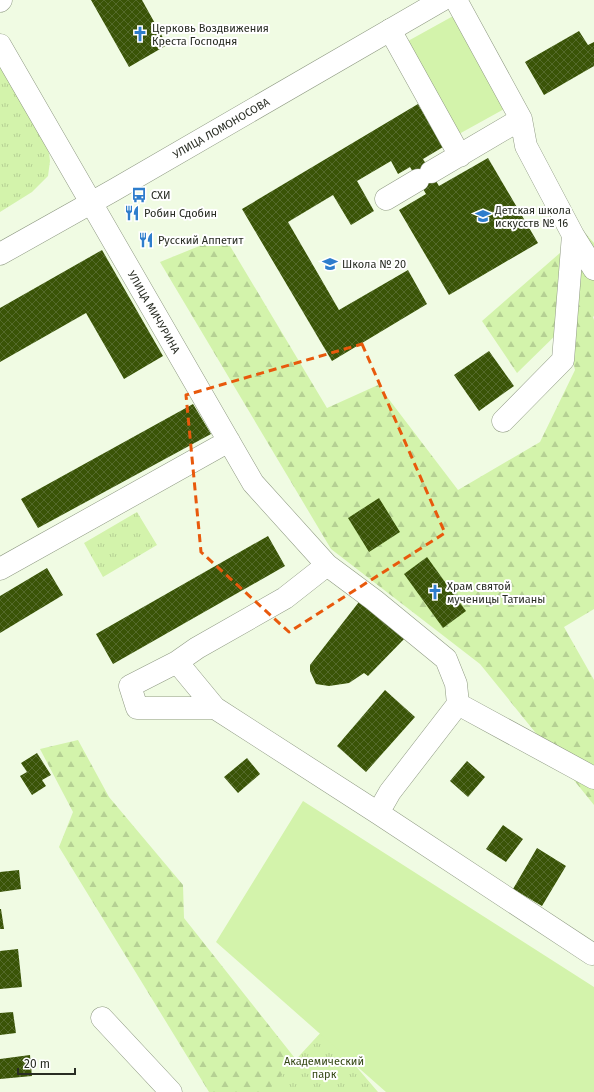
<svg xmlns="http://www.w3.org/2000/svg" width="594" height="1092" font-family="'Fira Sans',sans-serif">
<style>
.forest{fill:url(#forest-firs)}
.park{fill:url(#park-tufts)}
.garden{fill:#d3f3ab}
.building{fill:url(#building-cross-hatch)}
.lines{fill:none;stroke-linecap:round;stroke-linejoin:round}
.minor-casing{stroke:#8f9a83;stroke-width:23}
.major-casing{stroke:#8f9a83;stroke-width:23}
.minor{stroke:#fff;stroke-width:22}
.major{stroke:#fff;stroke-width:22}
.marked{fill:none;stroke:#e8590c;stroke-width:3;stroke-dasharray:8 5;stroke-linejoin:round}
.labels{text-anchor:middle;stroke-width:4;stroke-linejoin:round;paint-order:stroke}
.poi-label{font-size:11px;fill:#282c23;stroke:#fff;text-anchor:start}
.street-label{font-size:11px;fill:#282c23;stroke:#fff}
.park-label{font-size:11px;fill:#354815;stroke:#fff}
</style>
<defs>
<pattern id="forest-firs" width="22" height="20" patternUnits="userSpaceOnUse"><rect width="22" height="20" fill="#d3f3ab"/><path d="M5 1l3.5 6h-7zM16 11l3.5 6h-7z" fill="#b5d093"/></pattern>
<pattern id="park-tufts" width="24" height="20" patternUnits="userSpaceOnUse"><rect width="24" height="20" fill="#d3f3ab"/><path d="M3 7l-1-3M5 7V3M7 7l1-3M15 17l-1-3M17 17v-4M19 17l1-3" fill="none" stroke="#b5d093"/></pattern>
<pattern id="building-cross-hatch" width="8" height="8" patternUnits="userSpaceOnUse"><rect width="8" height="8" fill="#3a5407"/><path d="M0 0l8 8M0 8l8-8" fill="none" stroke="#546a2b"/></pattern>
</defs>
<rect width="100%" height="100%" fill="#f0fbe3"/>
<!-- forest -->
<path class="forest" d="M584 232 594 243V316L593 317 594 320V609L564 627 594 680V805L480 664 331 549 160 262 224 236 327 408 378 385 458 490 540 442 575 370 565 326 517 373 482 321Z
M78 740 109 797 183 885 184 918 294 1057 340 1092H209L59 847 73 812 40 749Z"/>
<!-- park -->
<path class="park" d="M0 61 32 115 49 153 50 161 48 176 32 192 0 212Z
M137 512 157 545 103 577 84 543Z
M324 1029 378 1092H266Z"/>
<!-- garden -->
<path class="garden" d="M455 15 506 108 459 134 408 41Z
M303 801 594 987V1092H386L216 942Z"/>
<!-- building -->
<path class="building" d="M91 0H142L167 45 129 67Z
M579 31 588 45 594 42V66L544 95 525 62Z
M418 104 443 147 423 159 439 186 488 158 538 243 449 295 399 210 426 194 410 167 398 174 391 161 357 181 374 211 351 225 333 195 288 222 339 310 408 270 427 304 332 361 242 209Z
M102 250 163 356 124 379 86 313 0 362V308Z
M489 351 514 386 479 411 454 375Z
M193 404 211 434 38 528 21 499Z
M379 498 400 532 369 552 348 518Z
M268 536 285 566 113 664 96 634Z
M427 557 466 611 443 628 404 574Z
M47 568 63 595 0 633V596Z
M362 598 406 637 368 676 364 673 349 683 329 686 316 684 310 671V665Z
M385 690 415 717 366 772 337 746Z
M37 753 51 775 42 780 46 786 32 795 20 776 27 772 21 763Z
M247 758 260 774 238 793 224 777Z
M467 761 485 777 468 797 450 781Z
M503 825 523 839 506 862 486 849Z
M537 848 566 866 542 906 513 889Z
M19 870 21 889 0 892V872Z
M0 909H1L4 929H0Z
M18 949 22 987 0 989V951Z
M13 1012 16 1033 0 1035V1013Z
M30 1055 32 1076 0 1079V1059Z"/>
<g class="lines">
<!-- minor casing -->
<g class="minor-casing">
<path id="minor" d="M456 0 521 119 526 146 573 235 563 360 503 421
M0 1 1 0
M390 30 460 156
M0 45 253 483 327 565 374 600 446 659 456 684 458 704 594 778
M431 172 521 119
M386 199 418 180
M573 235 594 269
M0 569 229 441
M177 662 215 708 378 813 592 954
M215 708H137L130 686 177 662 197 648 285 598 327 565
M378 813 390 792 458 704
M102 1018 171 1092"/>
</g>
<!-- major casing -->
<g class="major-casing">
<path id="major" d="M0 254 114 190 442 0"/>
</g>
<!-- minor -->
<use href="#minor" class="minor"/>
<!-- major -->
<use href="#major" class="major"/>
</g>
<!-- marked area -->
<path class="marked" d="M362 344 445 533 289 632 201 552 186 395Z"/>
<!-- icons -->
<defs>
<g id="church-bare" transform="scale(1.2)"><path d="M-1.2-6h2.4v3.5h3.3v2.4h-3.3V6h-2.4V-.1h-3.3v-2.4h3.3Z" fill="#2e7dcc" stroke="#fff" stroke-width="2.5" paint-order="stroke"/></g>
<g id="bus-bare" transform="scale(1.2)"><path d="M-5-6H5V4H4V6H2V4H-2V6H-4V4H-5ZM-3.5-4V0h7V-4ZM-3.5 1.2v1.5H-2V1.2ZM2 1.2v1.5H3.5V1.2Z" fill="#2e7dcc" stroke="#fff" stroke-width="2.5" paint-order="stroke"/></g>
<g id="restaurant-bare" transform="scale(1.2)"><path d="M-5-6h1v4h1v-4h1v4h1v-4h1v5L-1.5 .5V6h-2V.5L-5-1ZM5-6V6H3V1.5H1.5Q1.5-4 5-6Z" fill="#2e7dcc" stroke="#fff" stroke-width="2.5" paint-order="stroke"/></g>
<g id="school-bare" transform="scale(1.2)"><path d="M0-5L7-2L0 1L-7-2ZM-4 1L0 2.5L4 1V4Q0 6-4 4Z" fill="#2e7dcc" stroke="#fff" stroke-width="2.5" paint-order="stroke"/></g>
</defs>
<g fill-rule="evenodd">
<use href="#church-bare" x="140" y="34"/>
<use href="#bus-bare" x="139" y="195"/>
<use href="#restaurant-bare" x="132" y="213"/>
<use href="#school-bare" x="483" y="216"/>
<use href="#restaurant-bare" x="146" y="240"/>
<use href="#school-bare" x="330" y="264"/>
<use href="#church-bare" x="435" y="592"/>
</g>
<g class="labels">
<!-- poi labels -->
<g class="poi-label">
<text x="152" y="32">Церковь Воздвижения<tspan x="152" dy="13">Креста Господня</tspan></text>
<text x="151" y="199">СХИ</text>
<text x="495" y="214">Детская школа<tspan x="495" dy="13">искусств № 16</tspan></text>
<text x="144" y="217">Робин Сдобин</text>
<text x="158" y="244">Русский Аппетит</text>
<text x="342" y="268">Школа № 20</text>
<text x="447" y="590">Храм святой<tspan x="447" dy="13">мученицы Татианы</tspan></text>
</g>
<!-- street labels -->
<g class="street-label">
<text transform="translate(221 128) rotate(-30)" y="4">УЛИЦА ЛОМОНОСОВА</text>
<text transform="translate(154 312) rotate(60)" y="4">УЛИЦА МИЧУРИНА</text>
</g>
<!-- park labels -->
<g class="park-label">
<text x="324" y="1065">Академический<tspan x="324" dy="13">парк</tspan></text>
</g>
</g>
<!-- scale -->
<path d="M18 1068v6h57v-6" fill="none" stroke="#282c23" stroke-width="2"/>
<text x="24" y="1068" font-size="12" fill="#282c23" stroke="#ffffff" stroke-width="3" paint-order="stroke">20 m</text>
</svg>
